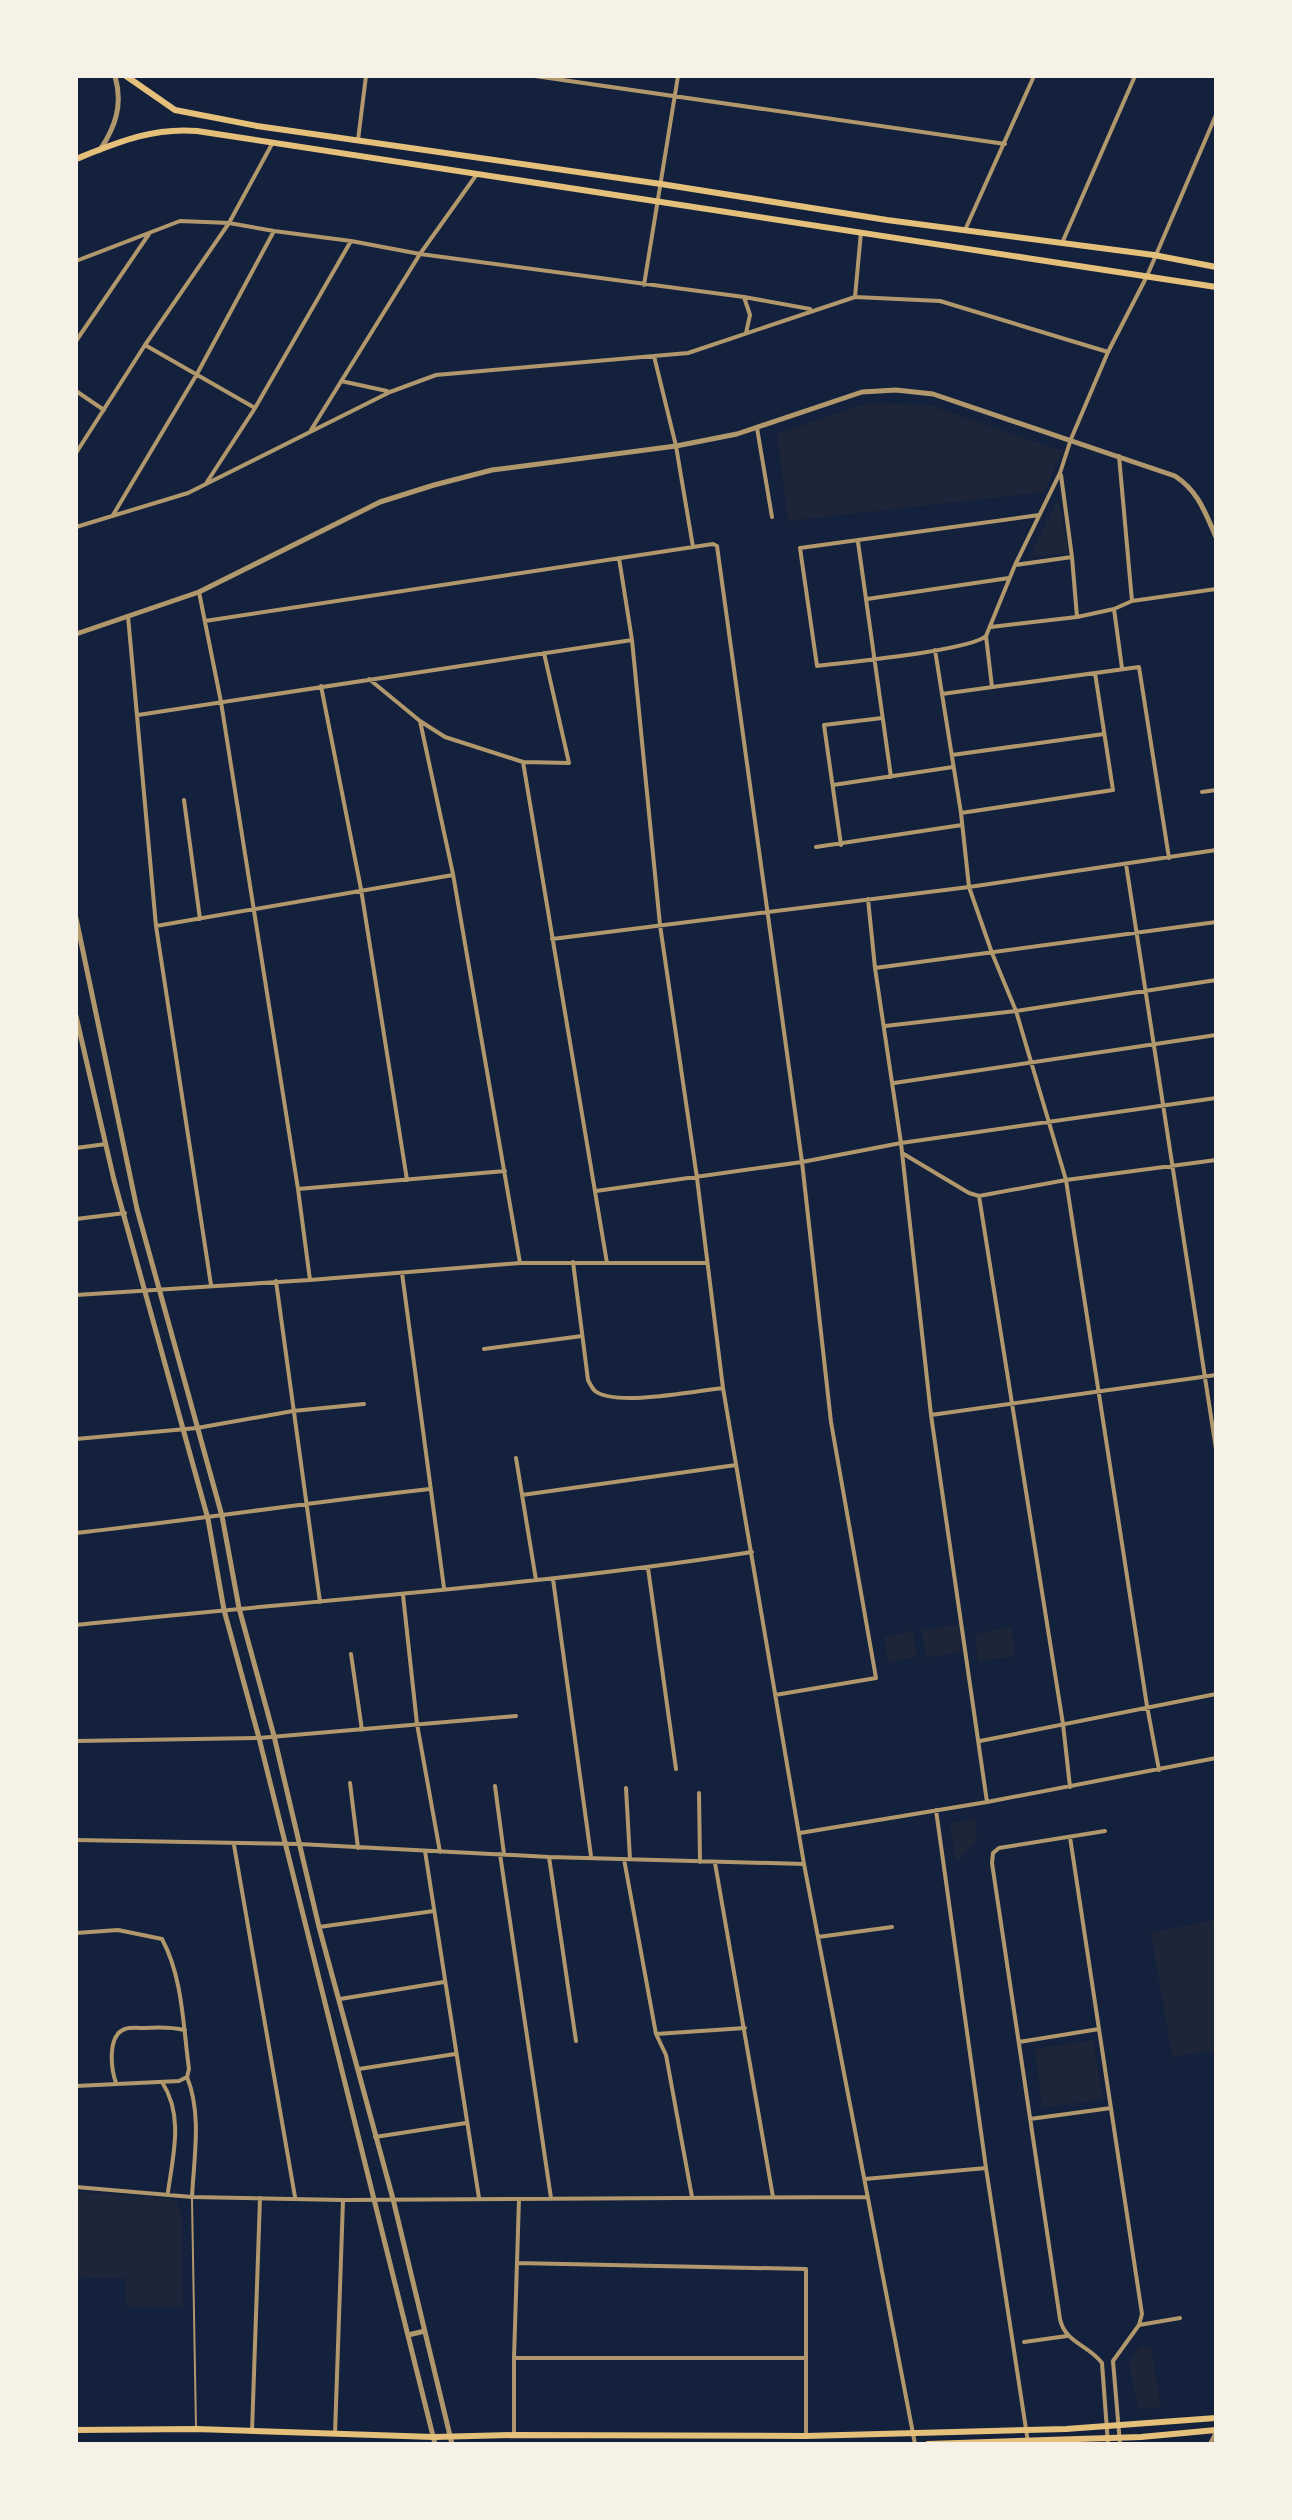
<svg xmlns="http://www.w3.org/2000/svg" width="1292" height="2520" font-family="Rubik,sans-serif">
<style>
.green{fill:#1d2539}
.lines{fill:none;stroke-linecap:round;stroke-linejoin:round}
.service{stroke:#b1986c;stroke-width:2}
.minor{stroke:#b1986c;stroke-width:4}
.tertiary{stroke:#b1986c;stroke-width:5}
.secondary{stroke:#e5c07b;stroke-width:6}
</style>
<rect width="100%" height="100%" fill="#14213d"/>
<!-- green -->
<path class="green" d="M868 403 929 405 1063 451 1044 492 788 521 777 434Z
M1058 499 1069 553 1029 557Z
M959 1625 961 1652 926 1658 922 1630Z
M1011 1627 1015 1656 978 1661 975 1634Z
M913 1631 917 1657 888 1662 884 1637Z
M975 1818 977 1840 956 1862 950 1824Z
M1216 1920V2050L1172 2057 1151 1932Z
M1093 2040 1103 2099 1042 2108 1035 2049Z
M76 2192 170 2198 177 2203 182 2216 183 2307H126L125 2278 76 2277Z
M1139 2347H1151L1161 2407 1138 2409 1129 2362Z"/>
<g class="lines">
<!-- service -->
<path class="service" d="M192 2199 196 2428"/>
<!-- minor -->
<path class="minor" d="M535 76 1005 144
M358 140 366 76
M965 230 1034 76
M1062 243 1135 76
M76 261 180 221 229 223 274 231 351 241 420 254 744 297 810 309
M644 285 678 76
M744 297 750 315 746 333
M855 297 861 232
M76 341 149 234
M145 345 255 408
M654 356 676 446 693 547
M341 381 387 391
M76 391 104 410
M757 428 772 517
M311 430 420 254 477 174
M76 453 145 345 229 223 272 144
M1119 456 1132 601
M1061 475 1072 557 1077 617
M207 482 255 408 351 241
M113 515 197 374 274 231
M76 527 188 493 390 392 436 375 688 353 855 297 940 301 1108 352
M858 542 891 777
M619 558 632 640 660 925 697 1178 723 1388 804 1864 915 2444
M1015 565 1072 557
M199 592 221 702 298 1189 310 1280
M867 599 1009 578
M1114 609 1122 668
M128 616 156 926 211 1285
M205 621 713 544 717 546 802 1162 831 1422 876 1678 775 1695
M991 627 1077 617 1114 609 1132 601 1216 589
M986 636C968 651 848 662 817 666L800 548 1039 515
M935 650 961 813 969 887 992 953 1016 1011 1066 1180 1147 1706 1159 1770
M369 679 420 721 445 737 523 762 569 763 544 653
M321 686 361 889 407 1180
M992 687 986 636 1015 565 1060 473 1071 439 1108 352 1147 276 1216 115
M942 694 1139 667 1169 858
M138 715 632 640
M420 721 453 874 520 1263
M952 755 1104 734
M523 762 607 1263
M833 785 953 767
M1202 792 1216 790
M184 800 200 919
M961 813 1113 790 1095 673
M841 845 824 725 882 718
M816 847 962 825
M1126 864 1216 1449
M868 899 875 968 901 1143 931 1415 987 1802
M156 926 453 875
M552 939 969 887 1216 850
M875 968 1216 922
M885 1026 1016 1011 1216 980
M894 1083 1216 1035
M76 1148 106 1144
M902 1153 969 1193 979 1196 1066 1180 1216 1160
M298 1189 505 1171
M596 1191 802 1162 901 1143 1216 1098
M979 1196 1063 1724 1070 1787
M76 1219 125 1213
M573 1262 588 1380C590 1384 592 1388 595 1391 616 1407 695 1391 723 1388
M402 1273 444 1588
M276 1281 320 1602
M76 1295 310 1280 520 1263H707
M484 1349 582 1336
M931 1415 1216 1375
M76 1439 197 1428 293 1411 364 1404
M516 1458 536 1580
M522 1495 736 1465
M76 1533C194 1520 312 1502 430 1489
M648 1568 676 1769
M553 1579 591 1856
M403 1595 417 1724 440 1852
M76 1625C302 1601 528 1587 752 1552
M351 1654 362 1730
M76 1741 259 1738 516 1716
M980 1741 1216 1694
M350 1783 358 1848
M495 1786 504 1854
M626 1788 630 1859
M699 1793 700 1862
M936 1810 986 2168 1028 2442
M1105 1831 999 1848 993 1853 992 1863 1060 2319C1065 2343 1089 2345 1102 2363L1108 2444
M800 1833 987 1802 1216 1758
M1070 1837 1142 2314 1139 2325 1113 2361 1120 2444
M76 1840 299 1844 549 1857 804 1864
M234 1845 295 2197
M425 1851 479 2198
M500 1854 551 2198
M549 1857 576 2041
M624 1859 656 2034 666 2055 692 2197
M715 1863 773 2197
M319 1927 434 1911
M76 1933 118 1930 162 1939C183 1978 183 2026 189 2069L187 2077 179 2081 76 2086
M818 1937 892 1927
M340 1999 444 1982
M656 2034 745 2028
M1019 2042 1099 2029
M359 2069 455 2054
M187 2077C202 2114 194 2157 192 2197
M162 2082C184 2116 173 2155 168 2192
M116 2083C111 2069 107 2035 125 2029 131 2027 139 2028 145 2028 159 2027 171 2027 185 2030
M1030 2119 1111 2108
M375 2137 466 2123
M865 2179 986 2168
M76 2187 192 2197 343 2200 868 2197
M517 2263 806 2269V2436
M1139 2325 1180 2318
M1024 2342 1067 2336
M514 2358H806
M252 2432 260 2198
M335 2434 343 2200
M514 2435V2358L519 2199
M1210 2444 1216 2432"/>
<!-- tertiary -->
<path class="tertiary" d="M100 150C116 126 123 104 115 76
M76 634 199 592 380 502 434 485 492 470 676 446 737 434 862 392 896 390 933 394 1175 476C1198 491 1205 512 1216 537
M76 918 137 1209 222 1516 239 1608 274 1736 319 1927 393 2199 452 2444
M76 1016 114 1180 208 1519 224 1610 259 1738 435 2444
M408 2335 425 2331"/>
<!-- secondary -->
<path class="secondary" d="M126 76 175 110 257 126 661 184 887 220 1154 255 1216 267
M76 159C116 143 153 127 197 131L1216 287
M76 2430 196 2429 434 2437 514 2435 806 2436 1066 2429 1216 2418
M928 2444 1141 2437 1216 2430"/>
</g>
<!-- border -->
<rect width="1292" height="2520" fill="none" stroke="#f6f1e7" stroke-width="156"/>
</svg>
